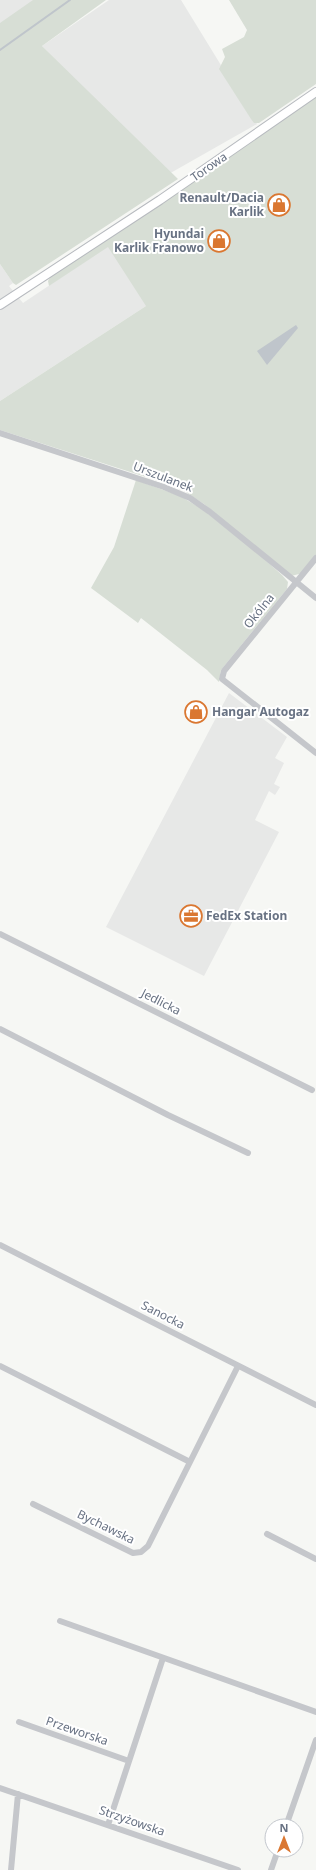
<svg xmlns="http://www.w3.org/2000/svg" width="316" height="1870" font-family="'Noto Sans',sans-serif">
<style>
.built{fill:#e7e8e7}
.green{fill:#d7ded5}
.water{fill:#bfc5cb}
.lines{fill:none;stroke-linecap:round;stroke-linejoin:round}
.stream{stroke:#bfc5cb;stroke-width:2}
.secondary-casing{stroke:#b7babf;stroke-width:10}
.street{stroke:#c5c7cb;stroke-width:6}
.secondary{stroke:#fff;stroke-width:8}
.labels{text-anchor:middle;stroke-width:4;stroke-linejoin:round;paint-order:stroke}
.street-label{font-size:12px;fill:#687283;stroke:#fff}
.poi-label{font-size:12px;font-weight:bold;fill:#687283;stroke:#fff;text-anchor:end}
</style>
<rect width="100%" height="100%" fill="#f6f7f4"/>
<!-- built -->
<path class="built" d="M0 0H35L0 25Z
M109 0H181L257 124 167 175 42 46Z
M316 107 146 306 0 401V264L13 283 9 286 23 303Z
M229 693 287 737 275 758 284 763 274 784 280 787 275 795 269 791 255 820 279 832 204 976 106 927Z"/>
<!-- green -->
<path class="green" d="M33 0H106L42 46 178 179 16 285 13 283 0 264V23Z
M229 0H316V84L259 123H254L251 119 219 69 225 57 222 49 244 37 247 30Z
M316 96V558L303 573 291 576 204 504 184 491 152 479 0 430V401L146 306 108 247 49 286 48 281 50 277 205 174Z
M136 480 180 496 202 509 253 549 282 575 288 582 287 589 221 670 219 682 207 670 141 618 138 623 91 588 114 547Z"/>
<!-- water -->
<path class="water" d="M296 325 298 328 267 365 257 351Z"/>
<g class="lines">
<!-- stream -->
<path class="stream" d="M0 50 70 0"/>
<!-- secondary casing -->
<g class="secondary-casing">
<path id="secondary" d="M0 305 160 200 316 92"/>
</g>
<!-- street -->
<path class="street" d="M0 433 164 487 190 498 210 512 316 598
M316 558 224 671 222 679 316 753
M0 934 312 1090
M0 1029 168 1115 248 1153
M0 1245 316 1405
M0 1366 190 1462 238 1366
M33 1504 133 1553 141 1552 148 1546 190 1462
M267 1534 316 1559
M60 1621 316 1712
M19 1722 129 1761
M0 1788 238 1870
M108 1825 163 1658
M286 1826 316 1740
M11 1870 18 1794
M271 1870 278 1850"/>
<!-- secondary -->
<use href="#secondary" class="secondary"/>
</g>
<!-- icons -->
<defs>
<g id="shop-ring" transform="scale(1.15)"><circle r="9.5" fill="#fff" stroke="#da7731" stroke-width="1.5"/><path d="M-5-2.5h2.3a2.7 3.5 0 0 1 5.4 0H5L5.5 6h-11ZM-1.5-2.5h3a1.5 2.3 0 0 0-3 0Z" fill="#da7731"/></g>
<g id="office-ring" transform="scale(1.15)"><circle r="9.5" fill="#fff" stroke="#da7731" stroke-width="1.5"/><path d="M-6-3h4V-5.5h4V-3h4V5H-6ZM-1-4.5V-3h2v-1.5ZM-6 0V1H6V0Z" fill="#da7731"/></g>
</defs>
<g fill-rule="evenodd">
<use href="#shop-ring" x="279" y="205"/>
<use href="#shop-ring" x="219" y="241"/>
<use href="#shop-ring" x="196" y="712"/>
<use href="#office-ring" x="191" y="916"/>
</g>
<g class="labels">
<!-- street labels -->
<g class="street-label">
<text transform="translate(209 167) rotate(-35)" y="4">Torowa</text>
<text transform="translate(163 477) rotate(21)" y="4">Urszulanek</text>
<text transform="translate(259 611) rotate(-51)" y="4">Okólna</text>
<text transform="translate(161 1002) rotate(27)" y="4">Jedlicka</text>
<text transform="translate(163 1315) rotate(27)" y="4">Sanocka</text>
<text transform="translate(106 1527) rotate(26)" y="4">Bychawska</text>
<text transform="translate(77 1731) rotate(19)" y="4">Przeworska</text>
<text transform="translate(132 1821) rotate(19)" y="4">Strzyżowska</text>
</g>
<!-- poi labels -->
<g class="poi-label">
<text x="264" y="202">Renault/Dacia<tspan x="264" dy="14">Karlik</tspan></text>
<text x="204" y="238">Hyundai<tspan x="204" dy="14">Karlik Franowo</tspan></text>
<text x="212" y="716" text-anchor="start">Hangar Autogaz</text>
<text x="206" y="920" text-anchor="start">FedEx Station</text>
</g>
</g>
<!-- north arrow -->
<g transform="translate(284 1838)"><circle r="19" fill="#ffffff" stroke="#c3c7cd"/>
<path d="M0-3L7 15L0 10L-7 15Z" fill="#da7731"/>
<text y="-6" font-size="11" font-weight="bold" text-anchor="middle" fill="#687283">N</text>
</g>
</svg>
